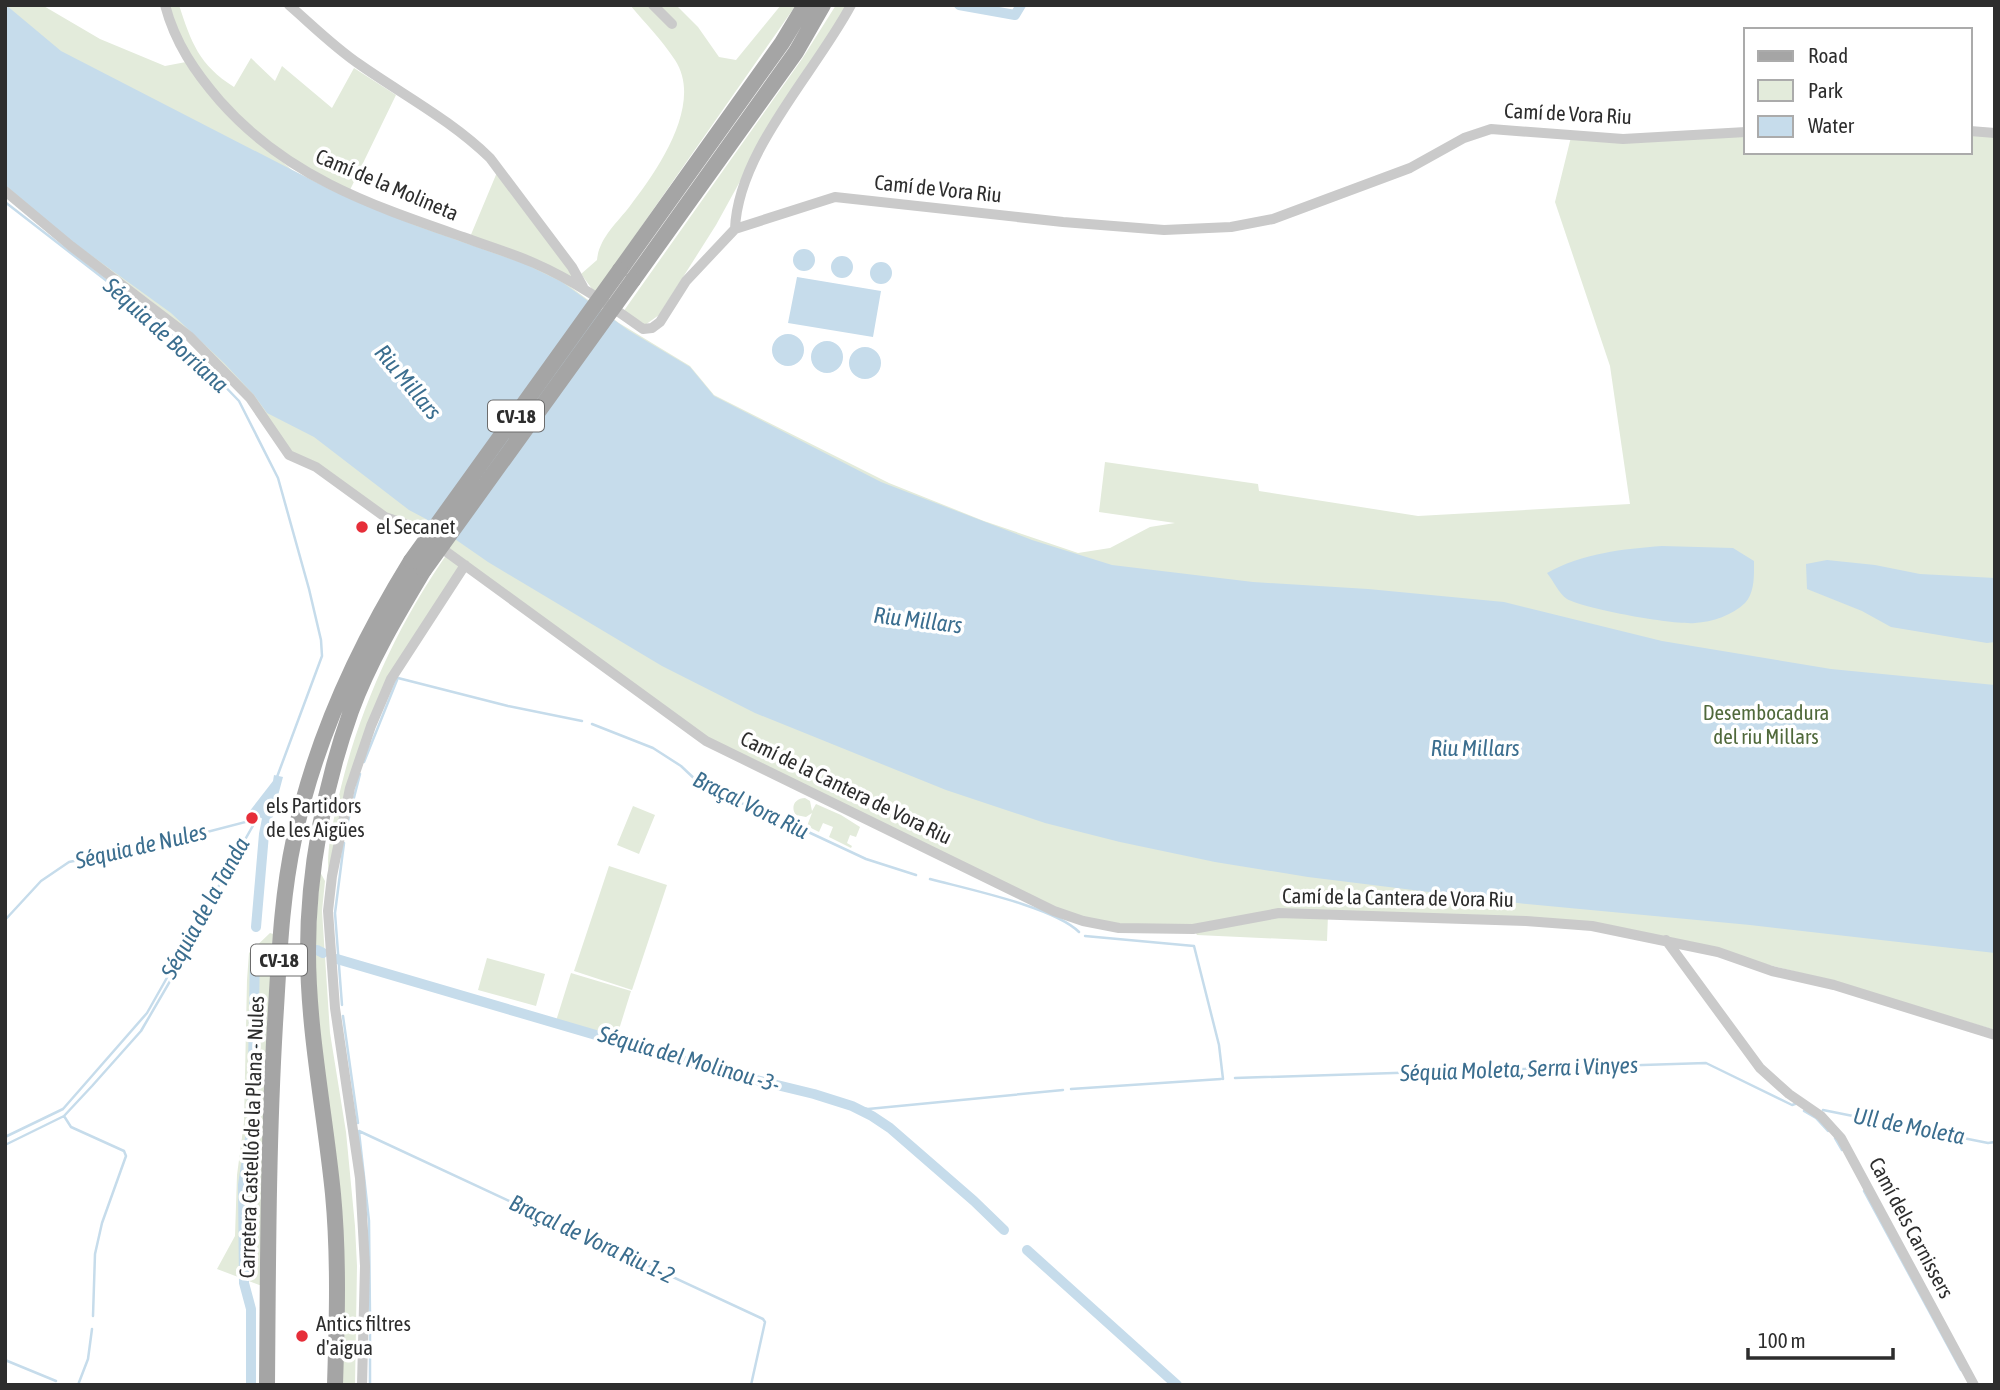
<svg xmlns="http://www.w3.org/2000/svg" width="2000" height="1390" font-family="'Asap Condensed',sans-serif">
<style>
.green{fill:#e3ebdb}
.water{fill:#c6dceb}
.lines{fill:none;stroke-linecap:round;stroke-linejoin:round}
.stream{stroke:#c6dceb;stroke-width:2.5}
.canal{stroke:#c6dceb;stroke-width:10}
.street{stroke:#cacaca;stroke-width:10}
.primary{stroke:#a5a5a5;stroke-width:16}
.primary-bridge{stroke:#a5a5a5;stroke-width:16}
.poi-dot{fill:#e62e39;stroke:#fff;stroke-width:2.5}
.labels{text-anchor:middle;stroke-width:7;stroke-linejoin:round;paint-order:stroke}
.shield{fill:#fff;stroke:#6c6c6c;stroke-width:2}
.shield-label{font-size:19px;font-weight:bold;fill:#2d2d2d}
.street-label{font-size:21px;fill:#2d2d2d;stroke:#fff}
.poi-label{font-size:21px;fill:#2d2d2d;stroke:#fff;text-anchor:start}
.park-label{font-size:21px;fill:#50693b;stroke:#fff}
.water-label{font-size:23px;font-style:italic;fill:#3b6e8f;stroke:#fff}
</style>
<rect width="100%" height="100%" fill="#fff"/>
<!-- green -->
<path class="green" d="M5 5H42L100 39 165 66 186 62 279 159 292 170 331 190 526 263 564 282 619 323 690 366 714 395 889 483 984 521 1078 553 1110 548 1150 527 1175 523 1099 512 1105 462 1258 484 1259 491 1418 516 1630 504 1610 366 1555 202 1571 137 1746 133V152H1970V133L1995 135V1030L1825 979 1611 926 1278 912 1192 927H1141L1083 920 721 748 384 512 292 452 186 330 151 301 77 246 5 186Z
M167 5H179C191 42 199 65 234 87L251 58 275 81 282 66 332 108 354 68 396 95 349 192 301 168 237 116 189 58Z
M630 5H676L698 27 719 57 736 60 781 5H796L595 293 581 274 597 260C599 238 617 223 630 206 657 171 704 104 675 60 662 40 645 23 630 5Z
M836 5H847L766 134 716 225 659 315 645 325 623 312 802 59Z
M498 170 581 285 470 237Z
M447 554 462 565 370 724 329 878C326 854 331 832 336 809 355 718 394 630 447 554Z
M805 798 810 801 812 811 816 804 841 815 860 827 856 837 850 835 847 843 852 846 851 848 829 837 833 827 823 823 819 832 807 826 812 813 806 817 796 815C790 807 795 798 805 798Z
M633 806 655 815 639 854 617 845Z
M609 866 667 885 632 990 574 971Z
M320 872 325 881 322 911 330 1033 346 1132 355 1226 357 1266 355 1385H342L314 953Z
M1279 914 1328 915 1327 941 1197 935 1194 930Z
M270 933 273 934 264 1079 262 1286 217 1269 235 1236 237 1175 244 1122 247 980 249 953Z
M487 958 545 974 536 1006 478 990Z
M571 973 631 991 616 1039 556 1021Z"/>
<!-- water -->
<path class="water" d="M6 5 61 51 331 190 414 225 525 264 562 282 628 330 690 367 714 396 881 482 1032 540 1112 565 1253 582 1368 589 1504 602 1662 641 1831 669 1995 685V953L1750 925 1527 904 1308 877 1215 862 1120 842 1045 823 946 790 755 713 662 666 488 562 426 519 409 510 314 437 267 413 254 395 224 363 171 313 74 243 5 185Z
M793 260a11 11 0 1 1 22 0a11 11 0 1 1-22 0Z
M831 267a11 11 0 1 1 22 0a11 11 0 1 1-22 0Z
M870 273a11 11 0 1 1 22 0a11 11 0 1 1-22 0Z
M797 277 881 291 873 337 788 323Z
M772 350a16 16 0 1 1 32 0a16 16 0 1 1-32 0Z
M811 357a16 16 0 1 1 32 0a16 16 0 1 1-32 0Z
M849 363a16 16 0 1 1 32 0a16 16 0 1 1-32 0Z
M1662 546 1733 548 1754 561C1754 575 1755 592 1745 603 1733 615 1712 622 1695 623 1673 625 1585 609 1567 599 1559 594 1553 580 1547 573 1583 553 1623 549 1662 546Z
M1827 560 1875 565 1920 574 1995 578V642L1987 643 1891 627 1862 611 1807 589 1806 564Z
M274 775 283 777 269 829 262 826 263 819 249 812 273 781Z"/>
<g class="lines">
<!-- stream -->
<path class="stream" d="M5 202 148 313 212 373 239 401 278 478 309 589 321 640 322 656 277 777
M398 678 508 706 582 721
M592 724 653 748 681 766 699 783 782 822 804 830 866 859 916 875
M364 762 397 680
M346 829 360 774
M930 879C967 889 1054 907 1079 932
M5 920 41 881 69 862 180 839 257 819
M1085 936 1194 946 1219 1045 1223 1079
M342 1005 335 913 344 843
M343 1016 358 1123
M1235 1078 1706 1063 1792 1105 1795 1104
M1071 1089 1221 1079
M852 1106 868 1109 1063 1090
M1823 1110 1988 1143 1995 1142
M1804 1111 1816 1118 1828 1131
M64 1116 71 1127 124 1151 126 1156 102 1223 95 1254 93 1316
M359 1131 763 1319 765 1322 751 1385
M359 1132 369 1221 370 1317
M5 1137 63 1109 147 1013 259 815
M1835 1138 1842 1150
M5 1145 64 1116 92 1086 141 1031 208 916
M1864 1191 1961 1370
M5 1360 56 1381
M78 1385 88 1359 92 1329
M370 1385V1324"/>
<!-- canal -->
<path class="canal" d="M959 5 1015 15 1021 5
M256 927 264 834 268 814
M317 950 323 953
M337 959 715 1070 814 1094 852 1106 872 1116 890 1128 974 1201 1004 1230
M1027 1250 1177 1385
M251 1385V1309L244 1283 243 1185 252 1125 255 952"/>
<!-- street -->
<path class="street" d="M165 5C175 43 195 72 220 101 287 177 371 205 463 237 487 246 511 253 534 263 573 280 608 304 643 329L652 328 660 322 686 281 735 229 835 197 1063 222 1164 230 1231 227 1273 219 1410 168 1464 138 1491 129 1623 139 1746 132
M289 5C312 25 334 47 359 64 403 95 451 120 490 158L572 267 583 287
M653 5 672 24
M1970 131 1995 133
M5 191 71 246 190 337 250 398 289 455 316 467 385 517 411 526 706 741 1054 911 1083 921 1119 928 1193 929 1279 913 1526 921 1592 926 1718 952 1772 971 1834 985 1995 1035
M735 229C738 151 815 73 851 5
M1666 940 1760 1068 1789 1094 1821 1116 1841 1138 1974 1385
M362 1385 365 1266 360 1178 335 1008 328 911 332 876 350 788 371 726 391 679 465 565"/>
<!-- primary -->
<path class="primary" d="M620 270 782 43 805 5
M633 280 796 52 823 5
M267 1385C268 1264 268 1144 275 1024 279 962 281 899 294 839 315 739 358 647 411 561
M335 1385C337 1321 339 1257 333 1194 325 1113 308 1032 308 951 308 871 324 787 351 711 369 662 397 615 424 570"/>
<!-- primary-bridge -->
<path class="primary-bridge" d="M411 561 620 270
M424 570 633 280"/>
</g>
<!-- markers -->
<g class="poi-dot">
<circle cx="362" cy="527" r="7"/>
<circle cx="252" cy="818" r="7"/>
<circle cx="302" cy="1336" r="7"/>
</g>
<g class="labels">
<!-- shield labels -->
<g class="shield">
<rect x="488" y="400.5" width="56" height="31" rx="5"/>
<rect x="251" y="944.5" width="56" height="31" rx="5"/>
</g>
<g class="shield-label">
<text x="516" y="423">CV-18</text>
<text x="279" y="967">CV-18</text>
</g>
<!-- street labels -->
<g class="street-label">
<text transform="translate(1568 114) rotate(3)" y="7">Camí de Vora Riu</text>
<text transform="translate(387 185) rotate(23)" y="7">Camí de la Molineta</text>
<text transform="translate(938 189) rotate(6)" y="7">Camí de Vora Riu</text>
<text transform="translate(846 788) rotate(26)" y="7">Camí de la Cantera de Vora Riu</text>
<text transform="translate(1398 898) rotate(1)" y="7">Camí de la Cantera de Vora Riu</text>
<text transform="translate(252 1137) rotate(-88)" y="7">Carretera Castelló de la Plana - Nules</text>
<text transform="translate(1911 1228) rotate(62)" y="7">Camí dels Carnissers</text>
</g>
<!-- poi labels -->
<g class="poi-label">
<text x="376" y="534">el Secanet</text>
<text x="266" y="813">els Partidors<tspan x="266" dy="24">de les Aigües</tspan></text>
<text x="316" y="1331">Antics filtres<tspan x="316" dy="24">d'aigua</tspan></text>
</g>
<!-- park labels -->
<g class="park-label">
<text x="1766" y="720">Desembocadura<tspan x="1766" dy="24">del riu Millars</tspan></text>
</g>
<!-- water labels -->
<g class="water-label">
<text transform="translate(166 335) rotate(42)" y="8">Séquia de Borriana</text>
<text transform="translate(408 382) rotate(50)" y="8">Riu Millars</text>
<text transform="translate(918 620) rotate(7)" y="8">Riu Millars</text>
<text x="1475" y="756">Riu Millars</text>
<text transform="translate(751 805) rotate(26)" y="8">Braçal Vora Riu</text>
<text transform="translate(141 846) rotate(-13)" y="8">Séquia de Nules</text>
<text transform="translate(205 908) rotate(-61)" y="8">Séquia de la Tanda</text>
<text transform="translate(689 1059) rotate(16)" y="8">Séquia del Molinou -3-</text>
<text transform="translate(1519 1069) rotate(-2)" y="8">Séquia Moleta, Serra i Vinyes</text>
<text transform="translate(1909 1126) rotate(11)" y="8">Ull de Moleta</text>
<text transform="translate(592 1239) rotate(25)" y="8">Braçal de Vora Riu 1-2</text>
</g>
</g>
<!-- border -->
<rect width="2000" height="1390" fill="none" stroke="#2d2d2d" stroke-width="14"/>
<!-- legend -->
<rect x="1744" y="28" width="228" height="126" fill="#ffffff" stroke="#ababab" stroke-width="2"/>
<rect x="1758" y="51" width="35" height="10" fill="#a5a5a5" stroke="#ababab" stroke-width="2"/>
<text x="1808" y="63" font-size="21" fill="#2d2d2d">Road</text>
<rect x="1758" y="80" width="35" height="21" fill="#e3ebdb" stroke="#ababab" stroke-width="2"/>
<text x="1808" y="98" font-size="21" fill="#2d2d2d">Park</text>
<rect x="1758" y="116" width="35" height="21" fill="#c6dceb" stroke="#ababab" stroke-width="2"/>
<text x="1808" y="133" font-size="21" fill="#2d2d2d">Water</text>
<!-- scale -->
<path d="M1748 1348v10h145v-10" fill="none" stroke="#2d2d2d" stroke-width="3.5"/>
<text x="1758" y="1348" font-size="21" fill="#2d2d2d" stroke="#ffffff" stroke-width="5" paint-order="stroke">100 m</text>
</svg>
